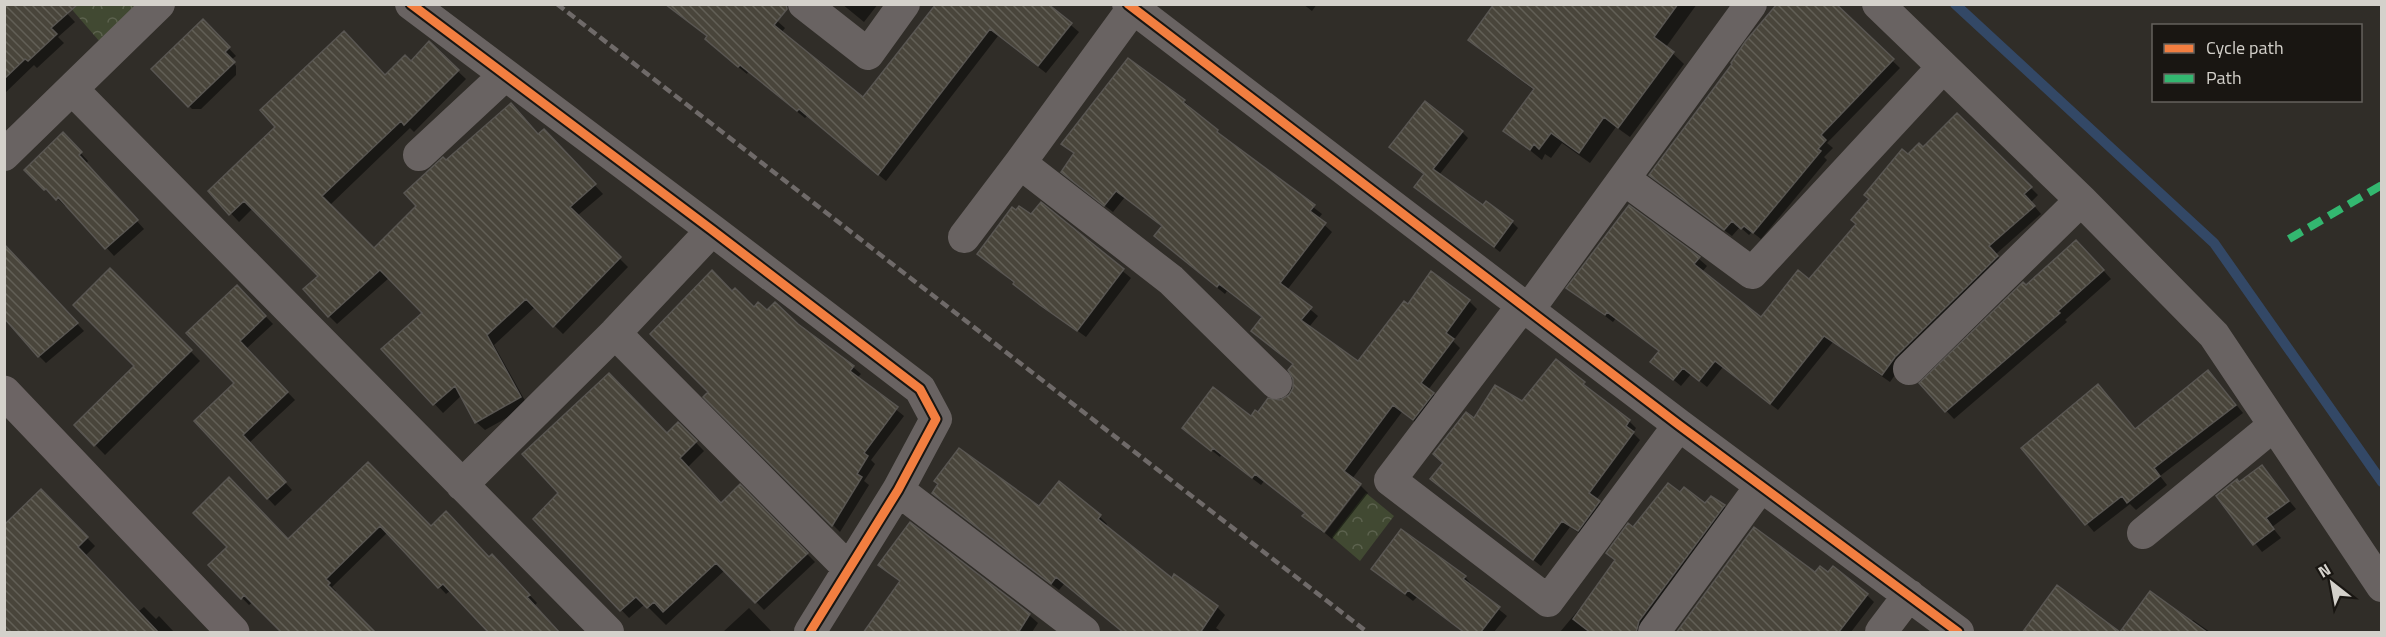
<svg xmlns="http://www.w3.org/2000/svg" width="2386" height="637" font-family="'Titillium Web',sans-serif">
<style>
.park{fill:url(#park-crowns)}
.shadow{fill:#0007}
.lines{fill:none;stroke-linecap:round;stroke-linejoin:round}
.stream{stroke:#334866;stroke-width:10}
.building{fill:url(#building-back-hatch);stroke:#595652;stroke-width:1.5}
.street{stroke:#696362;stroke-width:32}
.secondary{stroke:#6c6464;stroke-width:33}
.rail{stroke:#6f6a69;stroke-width:4.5;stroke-dasharray:9 4.5;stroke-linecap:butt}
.quiet{stroke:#33b770;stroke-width:8;stroke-dasharray:15 8;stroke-linecap:butt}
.cycleway-casing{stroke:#191612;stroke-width:13}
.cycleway{stroke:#f27e40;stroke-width:9}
</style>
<defs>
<pattern id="park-crowns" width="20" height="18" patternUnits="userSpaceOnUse" patternTransform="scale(1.5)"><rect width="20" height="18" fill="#414932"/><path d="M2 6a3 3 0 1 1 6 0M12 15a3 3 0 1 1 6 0" fill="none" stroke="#5c624e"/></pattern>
<pattern id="building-back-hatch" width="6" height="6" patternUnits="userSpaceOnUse" patternTransform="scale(1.5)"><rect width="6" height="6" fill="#49453b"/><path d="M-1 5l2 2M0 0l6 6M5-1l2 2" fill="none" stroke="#625f56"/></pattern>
</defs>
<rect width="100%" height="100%" fill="#302d28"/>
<!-- park -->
<path class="park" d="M68 5H137L100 42Z
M1366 493 1394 516 1360 561 1332 537Z"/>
<!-- shadow -->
<path class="shadow" d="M4 4H58L75 22 58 37 64 43 37 68 34 65 4 94Z
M665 4H758L785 28 781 33 863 99 936 4H1046L1079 32 1046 73 998 36 886 181 807 116 805 118 748 72 747 74 714 47 707 39 708 37Z
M842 4H878L864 22Z
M1303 4H1317L1312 11Z
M1496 4H1697L1666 47 1684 64 1630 137 1616 127 1590 163 1562 143 1551 158 1545 154 1542 160 1505 130 1535 91 1480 50 1470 39Z
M1776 4H1811L1853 23 1900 68 1827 143 1833 148 1824 157 1827 160 1761 239 1752 232 1749 235 1740 227 1732 236 1651 175Z
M203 21 236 56 231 60 236 66V75L201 109H192L153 69Z
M429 44 466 79 414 132 410 128 330 205 374 250 418 206 446 162 539 136 552 140 603 194 577 216 628 267 563 334 535 307 494 345 528 406 485 430 476 422 462 395 443 413 384 350 424 313 389 278 337 324 329 316 320 277 253 208 239 222 210 191 386 77 411 63Z
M1184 101 1225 139 1322 214 1318 219 1332 232 1287 290 1318 316 1309 327 1359 363 1408 306 1469 301 1477 309 1453 341 1460 348 1428 390 1441 401 1421 427 1402 412 1352 479 1359 484 1322 532 1304 516 1306 514 1264 481 1261 485 1221 455 1220 457 1184 428 1251 418 1290 396 1295 388 1294 364 1263 318 1227 291 1225 294 1163 244 1156 236 1163 227 1125 197 1113 212 1071 180 1075 154 1063 144Z
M1957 115 2038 195 2031 202 2041 214 1996 254 2005 265 1902 365 1890 382 1833 342 1778 410 1723 367 1707 387 1691 374 1681 386 1652 362 1660 352 1616 318 1613 322 1568 288 1629 207 1699 259 1707 266 1702 272 1761 319 1810 281 1857 224 1908 156 1923 149Z
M1462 132 1468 138 1439 175 1483 207 1512 222 1518 228 1500 252 1416 187Z
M63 134 88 161 86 164 144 229 114 256 67 204 65 206 55 196 53 197 26 170Z
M1041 204 1131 278 1086 337 1023 291 979 254 1016 212 1031 216Z
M2084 249 2111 279 2065 320 2067 322 1954 419 1921 384 2026 287Z
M22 265 84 331 46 363 39 356Z
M110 270 200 361 105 455 76 425 136 366Z
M237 287 273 324 246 349 295 400 249 443 292 490 275 506 196 421 236 383Z
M732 293 754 309 797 325 853 367 861 374 857 378 904 416 871 460 875 464 864 481 869 485 840 532 705 397 710 392Z
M1556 361 1629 421 1636 428 1633 433 1640 440 1596 500 1606 509 1585 537 1570 527 1541 566 1432 479 1475 420 1522 403Z
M2216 380 2243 413 2160 476 2167 485 2136 510 2130 504 2094 532 2023 448 2135 430Z
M678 424 704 451 687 468 721 505 740 486 815 562 764 610 725 570 666 625 645 604 629 618 535 519 668 435Z
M368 464 431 528 500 564 537 603 534 606 451 590 446 594 388 532 332 587 336 591 334 593 253 602 249 605 210 565 288 541Z
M2262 467 2296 509 2272 527 2281 538 2262 552 2218 496Z
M1059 483 1100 517 1107 524 1105 527 1172 580 1174 576 1217 607 1225 615 1216 628 1222 632H1125L1064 584 1059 590 934 493 1039 508Z
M1361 486 1368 493 1332 539 1325 533Z
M41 491 95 546 85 556 138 612 144 607 156 619 159 616 174 632H12L4 625V520L8 524Z
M1680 494 1705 506H1724L1731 514 1645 632H1560L1580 608 1582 609 1616 561 1634 529Z
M911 524 1029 615 1038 623 1032 632H865L901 582 880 565Z
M1373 569 1465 577 1472 585 1471 587 1507 616 1494 632H1464L1417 597 1413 601Z
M1815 574 1867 595 1874 602 1851 632H1839L1835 629Z
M749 608 772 632H723Z
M2193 620 2210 632H2121L2191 622Z"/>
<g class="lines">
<!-- stream -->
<path class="stream" d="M1955 4 2214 243 2382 482"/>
</g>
<!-- building -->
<path class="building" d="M4 4H78L51 28 57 34 28 61 25 59 4 79Z
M665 4H786L787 9 774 25 863 97 936 4H1048L1072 23 1038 66 990 29 878 175 799 109 797 111 740 65 738 67 705 39 707 36Z
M1494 4H1678L1654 37 1674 52 1618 128 1604 117 1579 153 1551 133 1539 149 1534 144 1530 150 1503 131 1534 89 1468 40Z
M1777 4H1836L1894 59 1821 135 1826 140 1818 149 1821 151 1753 233 1744 226 1741 229 1732 221 1724 230 1649 175 1732 64 1731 63 1745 42Z
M203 19 230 47 225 52 235 62 188 107 151 69Z
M344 31 385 75 405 55 411 61 429 41 459 70 404 125 401 121 322 196 374 248 416 206 404 193 443 157 446 160 511 103 538 134 544 129 596 184 570 207 621 257 553 327 526 299 487 335 521 397 475 423 455 386 433 405 381 349 422 313 380 270 328 317 303 289 318 276 244 201 229 215 208 191 275 127 260 110Z
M1128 58 1185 100 1183 102 1218 130 1217 132 1315 205 1310 211 1326 223 1280 283 1312 307 1301 320 1358 361 1404 301 1408 304 1431 271 1470 300 1446 333 1454 339 1421 383 1434 393 1413 420 1393 405 1344 471 1361 484 1324 532 1302 516 1305 513 1255 474 1252 478 1213 448 1211 451 1182 428 1213 387 1251 416 1255 410 1258 412 1268 398 1280 400 1289 395 1293 388V379L1288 370 1293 364 1251 331 1262 317 1219 284 1217 287 1154 236 1162 226 1116 191 1104 206 1061 172 1074 153 1061 144Z
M1425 101 1463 131 1433 169 1483 205 1486 201 1513 221 1494 247 1414 187 1424 174 1389 147Z
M1957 113 2032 187 2024 194 2035 206 1989 246 1998 256 1895 357 1882 375 1824 336 1770 404 1715 361 1699 381 1683 368 1673 380 1650 362 1659 351 1607 312 1605 315 1566 288 1629 205 1700 257 1694 264 1761 317 1798 270 1809 279 1856 224 1851 220 1869 199 1864 195 1902 149 1908 154 1919 143 1923 147Z
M63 132 82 152 79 155 138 220 105 249 58 197 56 200 46 189 44 190 24 170Z
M1041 202 1124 269 1077 331 1040 305 1013 284 1014 282 977 254 1012 207 1016 210 1019 206 1031 214Z
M2076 240 2104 270 2058 311 2060 313 1945 412 1919 383 2023 282 2026 285Z
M4 244 78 323 38 357 4 318Z
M110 268 192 350 94 446 74 425 134 366 73 305Z
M712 270 732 291 735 288 754 307 758 302 767 310 775 302 798 324 854 366 850 371 898 407 864 453 868 456 857 474 862 477 832 526 703 397 708 392 650 334Z
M237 285 266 316 240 341 288 392 243 435 286 482 267 499 194 421 234 383 186 333Z
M1556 359 1585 382 1583 384 1630 420 1626 426 1634 432 1589 493 1600 501 1578 531 1562 521 1533 560 1430 479 1443 463 1433 454 1466 412 1474 418 1495 385 1522 401Z
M2208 370 2236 405 2154 468 2160 476 2127 503 2122 496 2085 525 2021 448 2098 384 2135 429Z
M609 373 667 433 678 422 697 441 680 458 721 503 740 484 808 553 755 603 716 563 663 612 654 602 647 608 636 597 620 611 533 519 558 493 522 454Z
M959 448 1039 506 1059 481 1101 515 1098 519 1172 578 1174 574 1218 606 1200 633H1124L1056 577 1051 584 932 493 938 484 934 481Z
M368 462 431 526 446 511 489 557 492 554 530 595 527 597 560 633H489L443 584 438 588 380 526 326 579 330 583 328 585 376 633H282L244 595 241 599 208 565 227 547 193 513 229 477 288 539Z
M2262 465 2289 501 2266 518 2274 529 2253 545 2216 496 2237 479 2239 482Z
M1668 483 1680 492 1684 487 1705 503 1711 496 1725 505 1639 621 1636 633H1591L1573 619 1615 560 1606 553 1628 523 1633 527Z
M41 489 88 537 78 547 159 633H4V525Z
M910 522 1030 614 1018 633H863L900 581 878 565Z
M1754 527 1815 572 1820 566 1828 572 1833 566 1868 594 1838 633H1676Z
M1401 529 1466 576 1463 579 1500 607 1480 633H1465L1408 590 1405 594 1371 569Z
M2057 585 2120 632 2150 591 2208 633H2022Z"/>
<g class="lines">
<!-- street -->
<path class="street" d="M411 4 712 230 920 389 936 419 898 490 810 632
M804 4 868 54 904 4
M1128 4 1679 425 1958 632
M1878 4 2081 200 2214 335 2382 586
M1133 8 1020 163 1171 280 1276 383
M72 89 608 632
M4 155 159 4
M419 155 505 75
M1624 179 1752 273 1943 67
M964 237 1020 163
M1523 305 1390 480 1548 601 1679 425
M1529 309 1751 4
M615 333 849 569
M1909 369 2081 200
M462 485 615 333 712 230
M898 490 1084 632
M2143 533 2273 426
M1654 632 1761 486
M1881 632 1909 595"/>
<!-- secondary -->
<path class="secondary" d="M4 392 233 632"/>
<!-- rail -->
<path class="rail" d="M557 4 1367 632"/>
<!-- quiet -->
<path class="quiet" d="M2289 239 2382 185"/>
<!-- cycleway casing -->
<g class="cycleway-casing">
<path id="cycleway" d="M411 4 712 230 920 389 936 419 898 490 810 632
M1128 4 1679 425 1958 632"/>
</g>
<!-- cycleway -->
<use href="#cycleway" class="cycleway"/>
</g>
<!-- border -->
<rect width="2386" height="637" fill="none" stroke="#d4d1cb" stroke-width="12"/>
<!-- legend -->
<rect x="2152" y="24" width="210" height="78" fill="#191612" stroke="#64615c" stroke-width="1.5"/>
<rect x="2164" y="44" width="30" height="9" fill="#f27e40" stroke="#64615c" stroke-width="1.5"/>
<text x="2206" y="54" font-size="18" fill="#d4d1cb">Cycle path</text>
<rect x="2164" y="74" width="30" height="9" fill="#33b770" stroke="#64615c" stroke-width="1.5"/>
<text x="2206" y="84" font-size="18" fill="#d4d1cb">Path</text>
<!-- north arrow -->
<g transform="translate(2332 583) rotate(329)" stroke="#191612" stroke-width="4.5" paint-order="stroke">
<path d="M0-4.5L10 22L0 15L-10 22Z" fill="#d4d1cb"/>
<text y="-9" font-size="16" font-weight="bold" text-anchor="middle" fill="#d4d1cb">N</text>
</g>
</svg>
